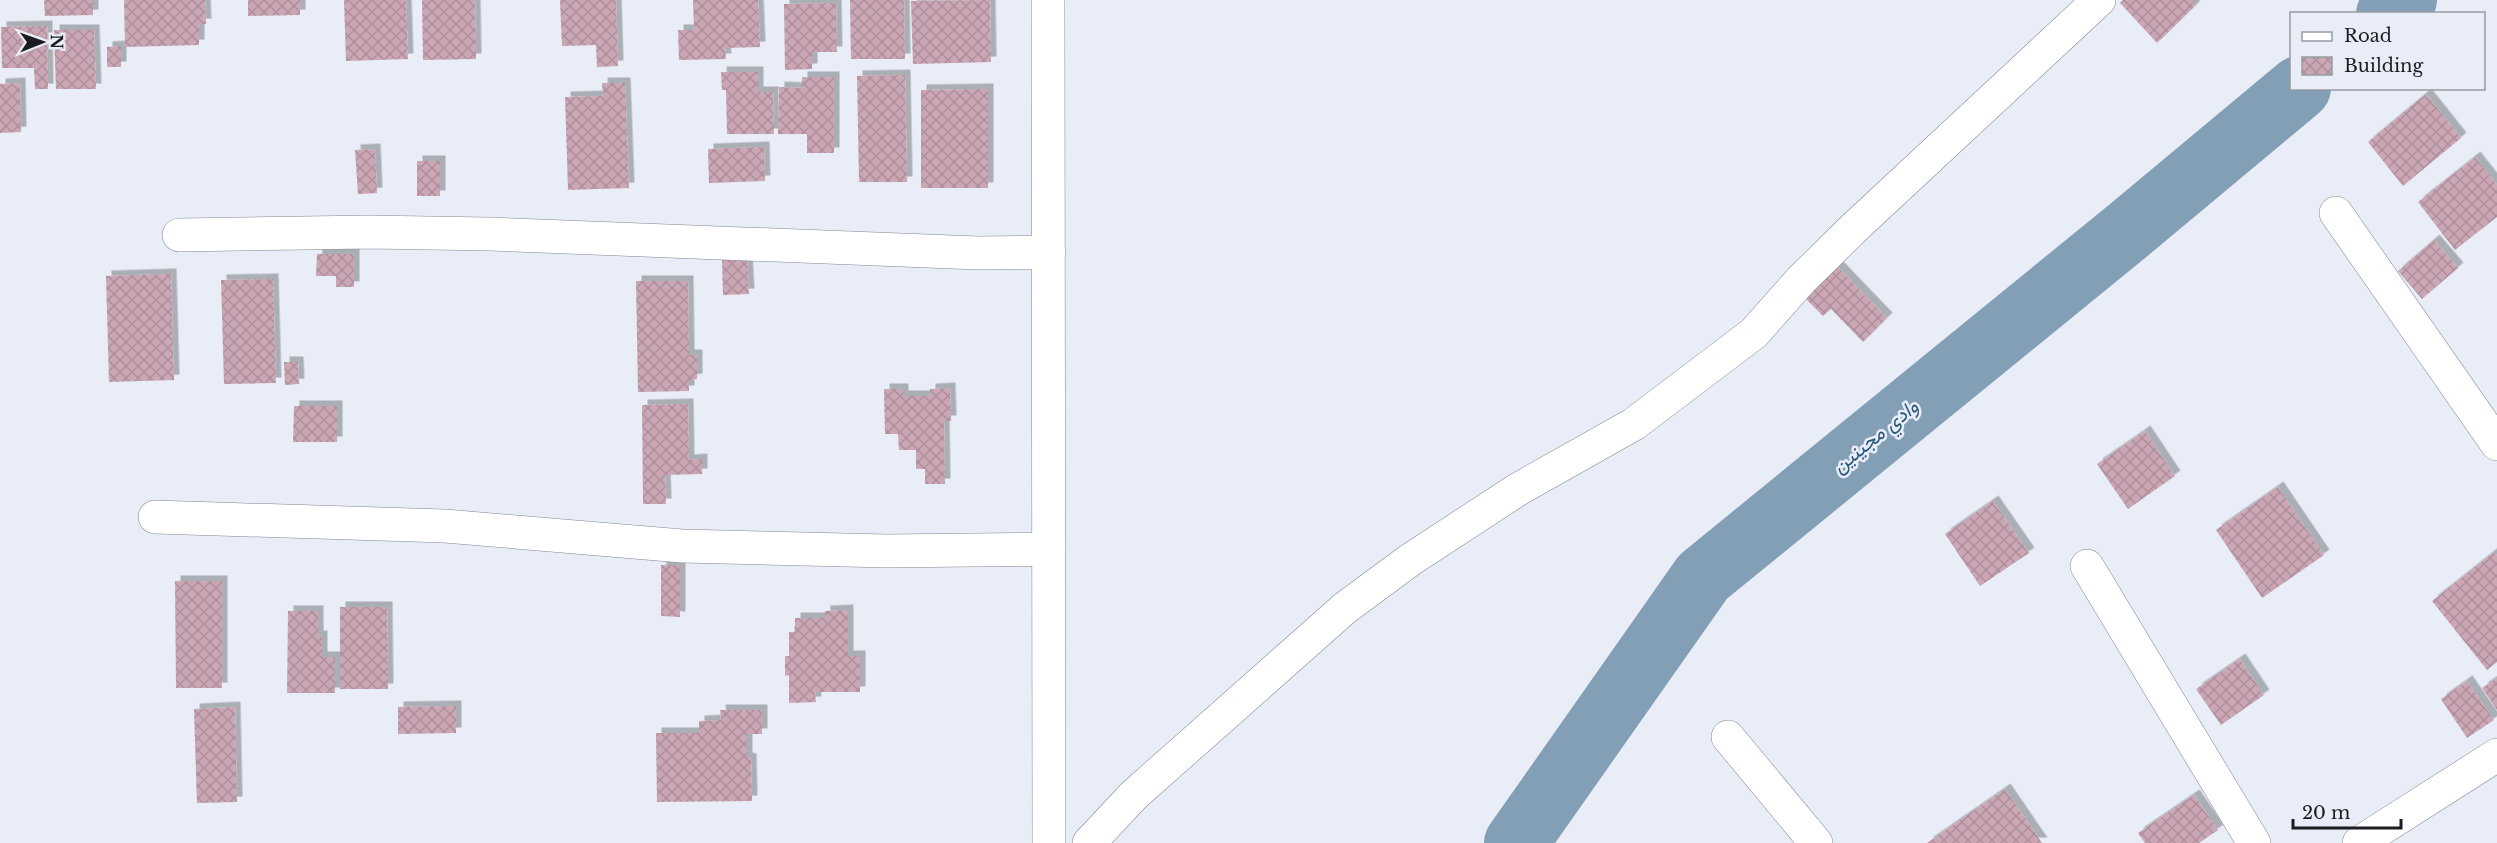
<svg xmlns="http://www.w3.org/2000/svg" width="2497" height="843" font-family="'Libre Baskerville',Vazirmatn,serif">
<style>
.lines{fill:none;stroke-linecap:round;stroke-linejoin:round}
.river{stroke:#829fb6;stroke-width:64}
.building{fill:url(#building-cross-hatch);filter:url(#shadow)}
.street-casing{stroke:#828790;stroke-width:34}
.street{stroke:#fff;stroke-width:33}
.labels{text-anchor:middle;stroke-width:5;stroke-linejoin:round;paint-order:stroke}
.water-label{font-size:20px;font-style:italic;fill:#29587b;stroke:#e8edf7}
</style>
<defs>
<pattern id="building-cross-hatch" width="8" height="8" patternUnits="userSpaceOnUse" patternTransform="scale(1.5)"><rect width="8" height="8" fill="#cba6b4"/><path d="M0 0l8 8M0 8l8-8" fill="none" stroke="#ae8e9a"/></pattern>
<filter id="shadow"><feDropShadow dx="5.5" dy="-5.5" stdDeviation="0" flood-color="#0004"/></filter>
</defs>
<rect width="100%" height="100%" fill="#e8edf7"/>
<g class="lines">
<!-- river -->
<path class="river" d="M2388 14 2405 0
M1516 843 1703 577 2130 229 2299 88"/>
</g>
<!-- building -->
<path class="building" d="M44 0H93V15L45 16Z
M124 0H205L206 24H199V45L125 47Z
M248 0H300V15L248 16Z
M344 0H406L408 59 346 61Z
M422 0H475L476 59 423 60Z
M560 0H616L618 66 597 67 596 45 562 46Z
M693 0H758L760 47 725 48 726 59 679 60 678 30H694Z
M850 0H904L905 59H851Z
M990 0 991 62 913 64 911 1Z
M2123 0H2197L2192 4 2195 6 2157 43 2120 3Z
M836 3 837 52H812V69L785 70 784 4Z
M47 26 48 89H35L34 68H2L1 27Z
M54 30H94L96 89H56Z
M121 46V67H107V47Z
M721 72H758V92H773L774 134H727L726 90H722Z
M905 75 907 182H859L857 76Z
M802 77H834V153H807V134H778L779 87 802 88Z
M20 83 21 132 0 133V84Z
M602 83H625L629 188 568 190 565 97 603 96Z
M988 89V188H921V90Z
M2426 94 2461 138 2403 186 2368 142Z
M764 147 765 181 709 183 708 149Z
M375 149 377 193 358 194 355 150Z
M2475 157 2497 185V217L2455 250 2418 202Z
M417 161H440V196H417Z
M2434 240 2458 268 2422 299 2398 271Z
M317 254H354V287H336V276H316Z
M747 258 749 294 723 295 722 259Z
M1838 267 1887 318 1863 342 1831 309 1823 316 1806 299Z
M171 274 174 380 109 382 106 276Z
M273 279 276 383 224 384 221 280Z
M636 281H688L689 355H697V379L689 380V391L638 392Z
M284 362H298L299 384 285 385Z
M950 388 951 421H944L945 484H925V469H916V450H899L898 434H885L884 389H903V396H930V389Z
M688 404 689 460 702 459V474L665 475 666 504H643L642 405Z
M294 406H337V442H293Z
M2145 431 2175 476 2128 509 2097 464Z
M2278 487 2324 555 2262 598 2216 530Z
M1993 501 2029 553 1980 586 1945 534Z
M2494 552 2497 556V662L2487 670 2432 601Z
M661 565H680V617L661 616Z
M175 581H222V688H176Z
M340 607H387L388 689H340Z
M848 610V656H860V692H815L816 702 789 703V675L785 676V656H789V632H795V618H825V611Z
M288 611H318V636H322V657H335V693H287Z
M2240 659 2264 695 2221 725 2196 689Z
M2497 678V710L2482 688Z
M2467 681 2494 720 2467 738 2441 699Z
M456 706V733L398 734V707Z
M235 707 237 802 197 803 194 709Z
M720 710H762V734H747V758L751 759 752 801 657 802 656 733H699V721L721 720Z
M2005 789 2042 843H1927Z
M2194 795 2218 830 2199 843H2145L2138 833Z"/>
<g class="lines">
<!-- street casing -->
<g class="street-casing">
<path id="street" d="M1048 0 1049 843
M2336 213 2497 444
M179 235 369 232 489 234 978 253 1049 252
M155 517 445 526 682 546 887 551 1049 549
M2087 566 2254 843
M1728 737 1816 843
M1089 843 1134 795 1345 608 1410 560 1517 490 1634 424 1754 333 1801 280 1855 227 2099 0
M2359 843 2497 755"/>
</g>
<!-- street -->
<use href="#street" class="street"/>
</g>
<g class="labels">
<!-- water labels -->
<g class="water-label">
<text transform="translate(1875 436) rotate(-39)" y="7">وادي مجينين</text>
</g>
</g>
<!-- legend -->
<rect x="2290" y="12" width="195" height="78" fill="#e8edf7" stroke="#969aa1" stroke-width="1.5"/>
<rect x="2302" y="32" width="30" height="9" fill="#ffffff" stroke="#969aa1" stroke-width="1.5"/>
<text x="2344" y="42" font-size="18" fill="#1b1d20">Road</text>
<rect x="2302" y="57" width="30" height="18" fill="url(#building-cross-hatch)" stroke="#969aa1" stroke-width="1.5"/>
<text x="2344" y="72" font-size="18" fill="#1b1d20">Building</text>
<!-- north arrow -->
<g transform="translate(42 42) rotate(89)" stroke="#e8edf7" stroke-width="4.5" paint-order="stroke">
<path d="M0-4.5L10 22L0 15L-10 22Z" fill="#1b1d20"/>
<text y="-9" font-size="16" font-weight="bold" text-anchor="middle" fill="#1b1d20">N</text>
</g>
<!-- scale -->
<path d="M2293 819v9h108v-9" fill="none" stroke="#1b1d20" stroke-width="3"/>
<text x="2302" y="819" font-size="18" fill="#1b1d20" stroke="#e8edf7" stroke-width="4.5" paint-order="stroke">20 m</text>
</svg>
